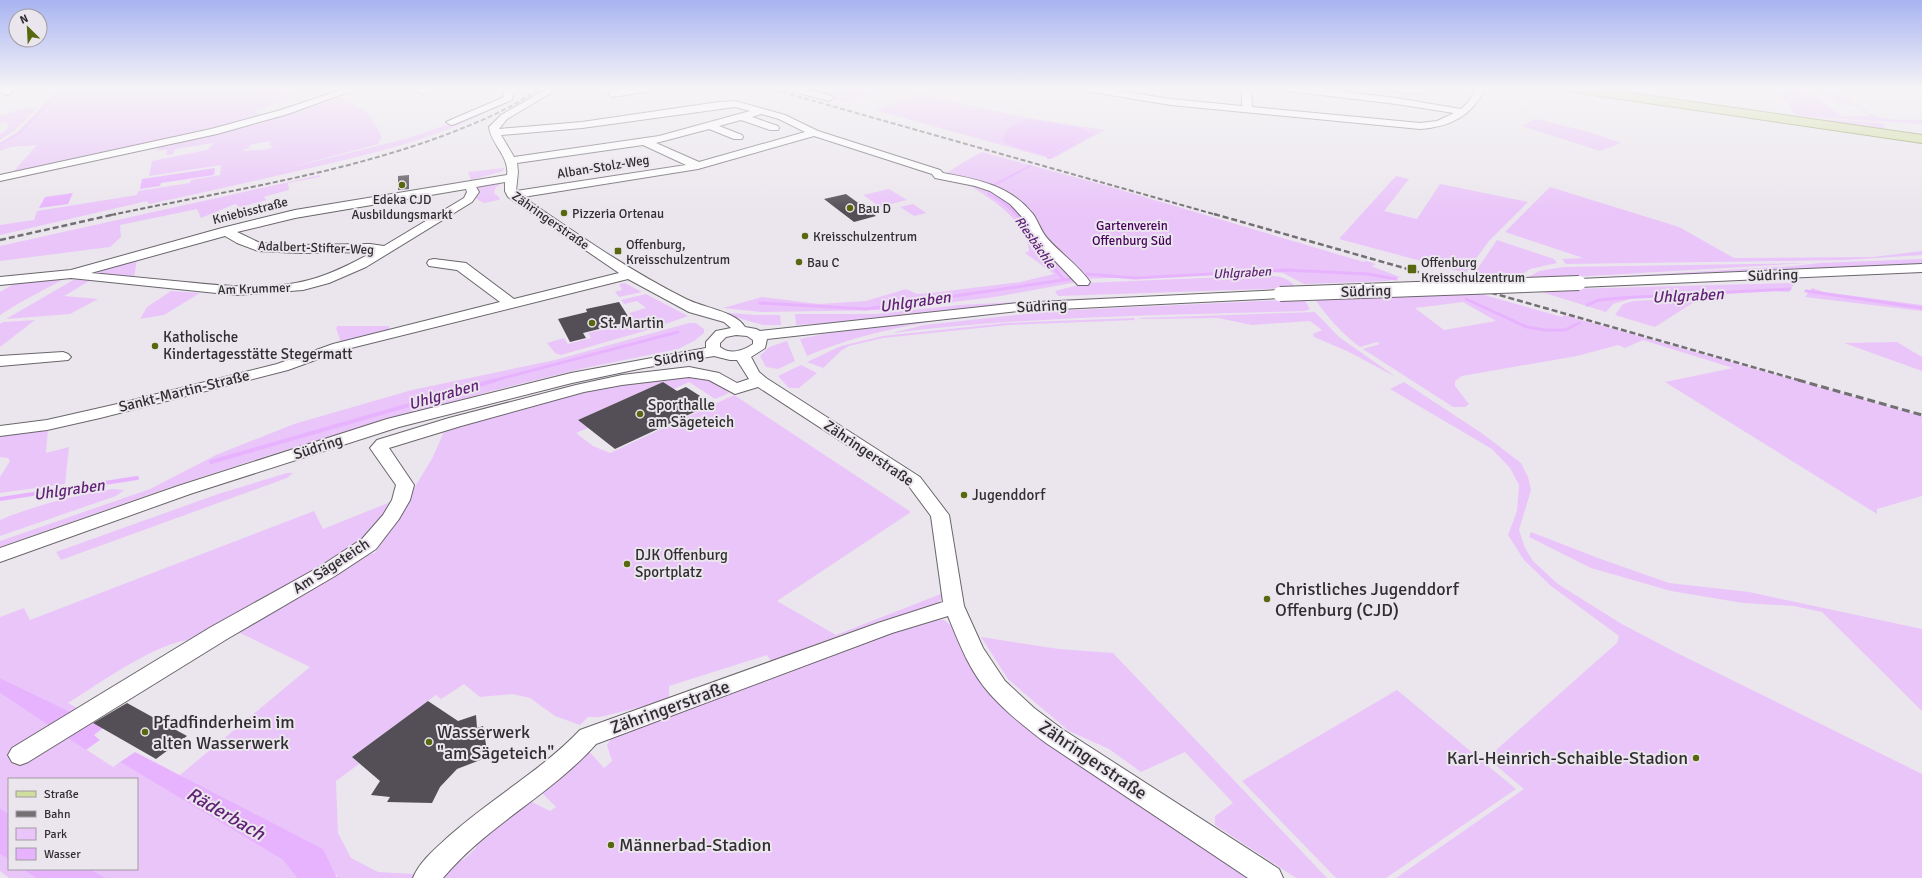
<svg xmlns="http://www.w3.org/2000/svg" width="1922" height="878" font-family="Signika,sans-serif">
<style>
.green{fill:#eac5f9;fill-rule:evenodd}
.water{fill:#e8b3fe}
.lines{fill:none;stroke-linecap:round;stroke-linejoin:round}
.stream-far2{stroke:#e8b3fe;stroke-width:2.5}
.stream-far1{stroke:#e8b3fe;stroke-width:3}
.stream{stroke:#e8b3fe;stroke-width:4}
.building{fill:#544f56}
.minor-casing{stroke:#6a666c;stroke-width:2}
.major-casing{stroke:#83914d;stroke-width:2}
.minor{fill:#fff;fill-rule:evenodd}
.major{fill:#cfdd9d;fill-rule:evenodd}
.rail-far2{stroke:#737074;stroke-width:2;stroke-dasharray:5 2.5;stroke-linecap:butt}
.rail-far1{stroke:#737074;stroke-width:2.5;stroke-dasharray:6 3;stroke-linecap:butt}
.rail{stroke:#737074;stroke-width:3;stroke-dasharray:8 4;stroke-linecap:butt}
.minor-bridge-casing{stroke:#6a666c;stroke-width:16;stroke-linecap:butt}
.minor-bridge{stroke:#fff;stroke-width:14}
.poi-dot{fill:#586811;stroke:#ebe6ed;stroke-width:1.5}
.labels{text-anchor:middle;stroke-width:4;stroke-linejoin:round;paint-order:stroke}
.far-street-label{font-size:13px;fill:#302e31;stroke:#ebe6ed}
.far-poi-label{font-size:13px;fill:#302e31;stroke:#ebe6ed;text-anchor:start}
.far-park-label{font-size:13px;fill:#46005b;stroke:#ebe6ed}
.far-water-label{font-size:13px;font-style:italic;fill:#612278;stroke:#ebe6ed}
.street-label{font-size:15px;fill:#302e31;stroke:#ebe6ed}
.poi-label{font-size:15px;fill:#302e31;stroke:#ebe6ed;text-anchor:start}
.water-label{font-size:16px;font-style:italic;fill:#612278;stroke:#ebe6ed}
.near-poi-label{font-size:18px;fill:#302e31;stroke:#ebe6ed;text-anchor:start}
.near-street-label{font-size:18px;fill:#302e31;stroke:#ebe6ed}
.near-water-label{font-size:19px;font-style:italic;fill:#612278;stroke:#ebe6ed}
</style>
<rect width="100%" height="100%" fill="#ebe6ed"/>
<!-- green -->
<path class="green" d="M66 88H286L295 97 254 111 264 116 12 173 37 145 11 147 0 151V145L20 134Z
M794 88H888L848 103Z
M1775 88H1803L1841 116H1871L1856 106 1839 103 1818 88C1840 88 1856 107 1875 116 1885 121 1910 119 1922 120V124L1797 116Z
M919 94 1028 118 1105 130 1052 159 875 110Z
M338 98C365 107 369 112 382 137L378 144 281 170 409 138 487 110H490C436 139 374 153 315 167 259 180 204 192 149 204L147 201 0 235V225L34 220 37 211 137 195 138 191 190 183 191 180 220 175 221 165 149 176 152 161 207 150 214 143 175 149 173 154 166 155 167 149 157 151 158 148 267 120ZM271 141 269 145 273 146 270 149 242 151 250 147 249 145Z
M39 106 15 130 0 140V134L7 129 8 124 6 122 0 123V116L25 108Z
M1536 119 1589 132 1621 143 1600 151 1522 126Z
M1819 119 1883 123 1886 129 1922 135V137L1817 120Z
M982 152 1104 185 1364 262 1366 261 1376 264 1371 266 1400 277 1388 281 1304 284 1283 273 1269 272 1084 279 996 188 989 184 944 175 959 165Z
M504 168 503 171 471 180 468 172Z
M320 175V177L288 183 289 190 263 197 267 200 240 207 235 204 201 218 197 209 120 225 121 237 110 247 0 261V246Z
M1396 176 1409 179 1384 211 1417 219 1440 184 1528 202 1488 242 1466 273 1339 239Z
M499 183 500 185 496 187 494 193 500 198 499 200 484 203 475 198 479 194 477 186Z
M966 183 987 189 1014 205 1077 282 995 297 886 310 761 312 723 308 762 297 819 304 866 301 906 289 917 294 931 293 1020 282 1054 274 1025 253 1029 251C1026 218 990 199 966 183Z
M1550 187 1679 227 1734 258 1873 257 1922 251V255L1844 260 1566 264 1562 259 1583 258 1505 232Z
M889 189 907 200 880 207 863 195Z
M913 204 926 213 914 216 900 207Z
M1497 240 1554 259 1557 263 1530 269 1517 278 1493 279 1474 274Z
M137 259 134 278 91 274 89 272Z
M1922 259V264L1878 267 1575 279 1794 266 1820 263Z
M1808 263 1573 277 1527 278 1539 271 1564 267Z
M1249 276C1264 276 1287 272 1296 288L1058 296 1055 291 1086 283Z
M66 278 21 302 0 315V292L19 281Z
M75 279 91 280 64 296 98 299 70 314 6 319Z
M625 283 642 292 619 297 615 292 622 290 619 284Z
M1789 283 1794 284 1789 292 1763 290 1634 298 1613 304 1606 312 1535 290Z
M1306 287 1477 293 1562 317 1564 315 1922 416V496L1877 509V514L1665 382 1733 368 1643 340 1625 348 1618 345 1577 356 1462 376 1455 381V386L1469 404 1465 407H1453L1363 349 1380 344 1377 342 1360 347C1335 328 1324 312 1306 287ZM1463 302 1496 321 1444 330 1415 308Z
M1812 288 1824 292 1922 305V311L1805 297Z
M171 291 200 293 164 315 140 319 147 307Z
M646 294 688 316 651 329 561 355 555 353 547 343 564 338 568 344 591 338 588 333 635 322 629 313 646 308 637 301 624 304 621 300Z
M1116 297 955 309 829 323 796 325 795 314H876L959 305Z
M1702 297 1655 327 1615 315 1623 304 1633 301Z
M1304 299 1310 309 1305 311C1167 315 1029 316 892 333L924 325 1053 311Z
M1133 304C1026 311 907 313 807 356L800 339 824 334 1001 311Z
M1315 312 1339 337 1396 377 1349 352 1314 337 1313 334 1322 330 1310 321 1252 325 1218 318 1141 319 1140 318Z
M728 313 758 315H780L781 325H763L724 314Z
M1134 318 1135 320 1009 325 883 338 849 346 842 350 823 368 807 362 841 346 883 336 1006 323Z
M35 320 0 347V324L3 322Z
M689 323H696L704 329V333L694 341 678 349 585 368 492 391 377 423 282 451 171 487 0 547V541L150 489 216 455 294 424 412 390 555 360Z
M338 326H389V330L341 343 336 328Z
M787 341 795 361 778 369 766 367 760 356 769 347Z
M1897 342 1922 357V371L1844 343Z
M801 365 817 373 799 388H789L778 376Z
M686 375 714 380 729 393 715 399 689 382 674 389 663 382 578 420 588 428 576 433 593 446 610 453 734 395 911 512 777 601 836 635 946 592 939 603 773 664 767 655 669 686V700L600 717H588L580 725 555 716 530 698 512 694 480 697 464 684 441 699 436 695 352 757 359 764 336 781 338 833 351 858 378 872 415 874 416 878H337V875L180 775 310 667 234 630 358 556 375 553 433 457 445 429 588 390 638 381Z
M1404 382 1483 434 1521 463 1528 477 1531 490 1519 530 1525 548 1533 561 1558 584 1620 623 1675 652 1922 774V878H1396L1524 789 1487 758 1617 643 1619 636 1551 586 1524 560 1508 535 1517 511 1519 485 1510 468 1492 449 1390 389Z
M48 429 46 453 69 447 65 484 0 493V477L10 461 8 458 0 457V437Z
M287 473H293L287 478 61 560 56 552 218 494Z
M112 489 124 490 116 496 0 536V520C38 504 71 497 112 489Z
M397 496 362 545 190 640C157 642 97 685 68 703L81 710 74 715 0 678V617L24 608 30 620 314 511 323 529 388 503Z
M1531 532 1598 558 1669 583 1749 592 1922 629V711L1822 612 1794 606 1743 603 1671 591 1591 568 1529 537Z
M934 619 944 620 953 627 965 655 985 686 1256 878H434L444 868 464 859 475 849 489 826 521 802H532L550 811 556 807 538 789 585 747 604 768 612 761 607 745 613 736 740 685Z
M981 637 1059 649 1113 653 1327 878H1296L1215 825V816L1233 803 1185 752 1141 772 1109 749 1069 731 1031 699 1008 679Z
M1397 690 1516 789 1386 878H1336L1242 781Z
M0 693 113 767 120 762 283 860 297 878H106L90 869H137V779H9V814L0 808Z
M0 854 9 860V869H22L36 878H9L0 871Z"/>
<!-- water -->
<path class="water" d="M60 88H66L20 134 0 145V143L18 132Z
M1029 119 1082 128 1089 133 1047 156 1014 147 1003 141C1004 128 1017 122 1029 119Z
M215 168 214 175 161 183 160 186 140 189 142 179Z
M73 193 68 204 39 208 45 197Z
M0 678 103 728 94 735 100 740 86 750 0 693Z
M135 752 323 849 337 878H297L283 860 120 762Z
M0 808 9 814V860L0 854Z
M22 869H90L106 878H36Z"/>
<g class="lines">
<!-- stream-far2 -->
<path class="stream-far2" d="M1048 158 1093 133
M994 185 1030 166
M989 192V194L1004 203 1018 215"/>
<!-- stream-far1 -->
<path class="stream-far1" d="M1017 214 1035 245 1063 279
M1087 274 1135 278 1286 270 1368 274 1396 279
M1806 291 1922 308
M1466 299 1527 327 1545 330H1565L1579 323
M760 303 866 309 1070 279
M1587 305 1599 300 1620 298 1790 289
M492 381 678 332"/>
<!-- stream -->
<path class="stream" d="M211 462 496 380
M0 499 137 478"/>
</g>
<!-- building -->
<path class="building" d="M409 175V189L398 190V176Z
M846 194 876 216 854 222 824 199Z
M619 302 631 321 583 333 586 338 570 342 558 319 587 312 586 309Z
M663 382 677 391 686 387 708 401 699 405 703 408 615 449 578 420Z
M428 701 458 721 476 715 477 728 483 726 488 757 457 769 440 787 432 803 387 802 390 797 371 795 380 781 352 757Z
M127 703 187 736 156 759 93 723Z"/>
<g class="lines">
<!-- minor casing -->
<g class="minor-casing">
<path id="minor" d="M0 88H7L13 92 8 95 0 92Z
M346 88H359L288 114 217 134 0 181V175L211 129 281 110Z
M412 88H424L428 91 423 94Z
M508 88H518L513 94 512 100 455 124 451 125 446 122 504 97 503 94Z
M548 88H559L507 119 499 129 582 122 719 102 735 101 785 115 818 131 940 170 943 173C976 179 1010 185 1033 214 1038 221 1041 231 1047 238 1060 253 1078 265 1090 282L1088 285H1078L1037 242 1023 218 1010 204 990 191 975 186 935 178 932 174 814 136 698 169 523 197C576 233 628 270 686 299 704 308 735 311 745 327L756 329 760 331 1019 303 1280 290 1285 291 1287 294 1285 297 1280 298 1019 311 767 339 765 348 751 357 759 372 766 378 920 477 949 515 964 606 983 648 1005 681 1034 708 1062 729 1279 869 1283 878H1248L1046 743C1026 728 1007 713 990 694 970 672 959 643 948 616L892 633 596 744C551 795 487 825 443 878H413C420 861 435 849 448 837 490 799 541 771 580 730L878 623 943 602 931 516 908 485 758 387 735 394 709 380 689 377 622 385 584 392 461 426 389 448 414 485 410 500 399 519 376 549 335 576 227 639 28 762 20 765 12 762 8 755 12 748 211 627 321 566 362 539 383 515 392 500 396 485 370 448 377 440 449 418 576 385 622 375 689 367 719 373 737 383 749 379 737 360H730L714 356 643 368 572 383 399 427 190 494 0 562V548L178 486 387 419 571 373 706 348V342L716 331 731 328 724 322 689 312 628 279 343 350 288 370 100 418 47 430 0 436V426L47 420 113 405 277 364 333 344 500 302 457 270 429 266 427 263 429 260 434 259 466 263 514 299 619 273 508 197 505 191V182L476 187 479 192 472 202 366 267 329 283 303 290 236 295 71 278 0 285V277L71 270 222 228 295 210 507 175C510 157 491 144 489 127L501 115ZM735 107 750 111 659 136 514 157 501 135 582 128ZM761 114 779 119 805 132 699 162 656 143 709 129 734 139H742L743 137 742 135 719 126 741 120 770 130H778L779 128 778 126 752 117ZM643 145 686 165 516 191 518 172 517 163ZM466 189 467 192 464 198 384 246 370 244 299 245 260 243 237 232 295 218ZM225 236 237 243 258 251 299 253 373 252C353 263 332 274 309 280 269 291 226 286 185 282 154 279 123 276 91 273ZM736 335 747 336 753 340V344C743 351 730 355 720 347V343L726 337Z
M634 88H655L650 91 613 97 608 94 613 91Z
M785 88H800L832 96 834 98 829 101 787 90Z
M1080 88H1101L1171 99 1242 106V88H1251L1252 107 1420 123 1437 121 1454 113 1396 104 1288 91 1283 88H1310L1396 98 1461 109 1468 102 1477 88H1486C1471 116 1451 127 1420 129L1171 105 1085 91Z
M1387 88H1416L1425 91C1420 95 1392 92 1387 88Z
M1922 264V272L1579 287 1574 286 1572 283 1574 280 1579 279Z
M63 352 68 354 71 357 68 360 0 366V356Z"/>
</g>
<!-- major casing -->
<g class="major-casing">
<path id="major" d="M1566 88H1595L1922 135V143L1572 92Z"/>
</g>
<!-- minor -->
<use href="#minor" class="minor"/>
<!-- major -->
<use href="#major" class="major"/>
<!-- rail-far2 -->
<path class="rail-far2" d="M768 88 1217 215
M111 215C225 191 344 174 453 132 483 120 513 108 539 88"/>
<!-- rail-far1 -->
<path class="rail-far1" d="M1214 214 1802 381
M0 240 116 214"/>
<!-- rail -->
<path class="rail" d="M1798 380 1922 415"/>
<!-- minor-bridge casing -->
<g class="minor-bridge-casing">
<path id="minor-bridge" d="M1280 294 1579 283"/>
</g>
<!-- minor-bridge -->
<use href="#minor-bridge" class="minor-bridge"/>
</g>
<!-- sky -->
<linearGradient id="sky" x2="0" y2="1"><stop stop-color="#a8b4f1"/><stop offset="0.42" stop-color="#f6f4f7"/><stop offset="1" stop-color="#f6f4f7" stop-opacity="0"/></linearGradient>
<rect width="1922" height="211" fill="url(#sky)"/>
<!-- markers -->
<g class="poi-dot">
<circle cx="402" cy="185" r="4"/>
<circle cx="850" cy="208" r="4"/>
<circle cx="564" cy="213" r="4"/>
<circle cx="805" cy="236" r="4"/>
<rect x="614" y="247" width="8" height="8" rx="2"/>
<circle cx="799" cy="262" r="4"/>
<rect x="1407" y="264" width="10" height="10" rx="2"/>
<circle cx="592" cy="323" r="4"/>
<circle cx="155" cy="346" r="4"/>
<circle cx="640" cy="414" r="4"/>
<circle cx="964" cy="495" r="4"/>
<circle cx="627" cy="564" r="4"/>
<circle cx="1267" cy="599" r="4"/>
<circle cx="145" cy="732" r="4"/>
<circle cx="429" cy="742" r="4"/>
<circle cx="1696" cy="758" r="4"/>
<circle cx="611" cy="845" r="4"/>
</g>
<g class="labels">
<!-- far-street labels -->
<g class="far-street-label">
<text transform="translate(603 166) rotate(-9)" y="5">Alban-Stolz-Weg</text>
<text transform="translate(250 210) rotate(-14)" y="5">Kniebisstraße</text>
<text transform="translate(551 220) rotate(35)" y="5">Zähringerstraße</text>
<text transform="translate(316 247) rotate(2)" y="5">Adalbert-Stifter-Weg</text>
<text transform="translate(254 288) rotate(-2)" y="5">Am Krummer</text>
</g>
<!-- far-poi labels -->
<g class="far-poi-label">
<text x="402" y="204" text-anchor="middle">Edeka CJD<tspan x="402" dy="15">Ausbildungsmarkt</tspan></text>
<text x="858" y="213">Bau D</text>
<text x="572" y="218">Pizzeria Ortenau</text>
<text x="813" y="241">Kreisschulzentrum</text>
<text x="626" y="249">Offenburg,<tspan x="626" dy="15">Kreisschulzentrum</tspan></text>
<text x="807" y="267">Bau C</text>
<text x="1421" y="267">Offenburg<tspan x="1421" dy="15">Kreisschulzentrum</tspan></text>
</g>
<!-- far-park labels -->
<g class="far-park-label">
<text x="1132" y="230">Gartenverein<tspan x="1132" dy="15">Offenburg Süd</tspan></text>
</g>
<!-- far-water labels -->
<g class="far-water-label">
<text transform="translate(1036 242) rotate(55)" y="5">Riesbächle</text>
<text transform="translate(1242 272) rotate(-3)" y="5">Uhlgraben</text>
</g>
<!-- street labels -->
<g class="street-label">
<text transform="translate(1773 275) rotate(-2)" y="5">Südring</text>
<text transform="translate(1366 291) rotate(-2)" y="5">Südring</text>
<text transform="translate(1042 306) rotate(-3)" y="5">Südring</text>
<text transform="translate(679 357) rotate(-9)" y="5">Südring</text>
<text transform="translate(184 391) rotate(-14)" y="5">Sankt-Martin-Straße</text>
<text transform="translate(318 447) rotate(-18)" y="5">Südring</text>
<text transform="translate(869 453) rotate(34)" y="5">Zähringerstraße</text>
<text transform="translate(331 566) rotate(-33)" y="5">Am Sägeteich</text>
</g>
<!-- poi labels -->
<g class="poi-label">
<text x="600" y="328">St. Martin</text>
<text x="163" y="342">Katholische<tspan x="163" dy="17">Kindertagesstätte Stegermatt</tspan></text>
<text x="648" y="410">Sporthalle<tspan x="648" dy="17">am Sägeteich</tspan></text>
<text x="972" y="500">Jugenddorf</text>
<text x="635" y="560">DJK Offenburg<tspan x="635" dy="17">Sportplatz</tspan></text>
</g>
<!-- water labels -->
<g class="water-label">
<text transform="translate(1688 295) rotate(-3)" y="6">Uhlgraben</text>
<text transform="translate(915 301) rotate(-8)" y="6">Uhlgraben</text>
<text transform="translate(443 394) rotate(-16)" y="6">Uhlgraben</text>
<text transform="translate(69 489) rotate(-8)" y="6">Uhlgraben</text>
</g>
<!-- near-poi labels -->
<g class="near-poi-label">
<text x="1275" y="595">Christliches Jugenddorf<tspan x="1275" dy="21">Offenburg (CJD)</tspan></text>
<text x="153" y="728">Pfadfinderheim im<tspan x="153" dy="21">alten Wasserwerk</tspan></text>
<text x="437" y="738">Wasserwerk<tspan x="437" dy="21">"am Sägeteich"</tspan></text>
<text x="1688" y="764" text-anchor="end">Karl-Heinrich-Schaible-Stadion</text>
<text x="619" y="851">Männerbad-Stadion</text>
</g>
<!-- near-street labels -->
<g class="near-street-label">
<text transform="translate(670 707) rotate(-20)" y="6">Zähringerstraße</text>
<text transform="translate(1093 760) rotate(34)" y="6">Zähringerstraße</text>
</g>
<!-- near-water labels -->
<g class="near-water-label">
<text transform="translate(226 813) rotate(30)" y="7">Räderbach</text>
</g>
</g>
<!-- legend -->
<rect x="8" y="778" width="130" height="92" fill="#ebe6ed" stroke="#a09ca2"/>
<rect x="16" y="791" width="20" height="6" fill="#cfdd9d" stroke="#a09ca2"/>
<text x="44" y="798" font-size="12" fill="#302e31">Straße</text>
<rect x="16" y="811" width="20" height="6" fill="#737074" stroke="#a09ca2"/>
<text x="44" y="818" font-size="12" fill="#302e31">Bahn</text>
<rect x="16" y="828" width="20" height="12" fill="#eac5f9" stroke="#a09ca2"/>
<text x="44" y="838" font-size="12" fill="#302e31">Park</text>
<rect x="16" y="848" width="20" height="12" fill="#e8b3fe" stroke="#a09ca2"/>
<text x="44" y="858" font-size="12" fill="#302e31">Wasser</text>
<!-- north arrow -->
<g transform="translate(28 28) rotate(336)"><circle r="19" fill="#ebe6ed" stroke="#a09ca2"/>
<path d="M0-3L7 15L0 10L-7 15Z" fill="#586811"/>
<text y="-6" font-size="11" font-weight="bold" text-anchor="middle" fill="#302e31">N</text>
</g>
</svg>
